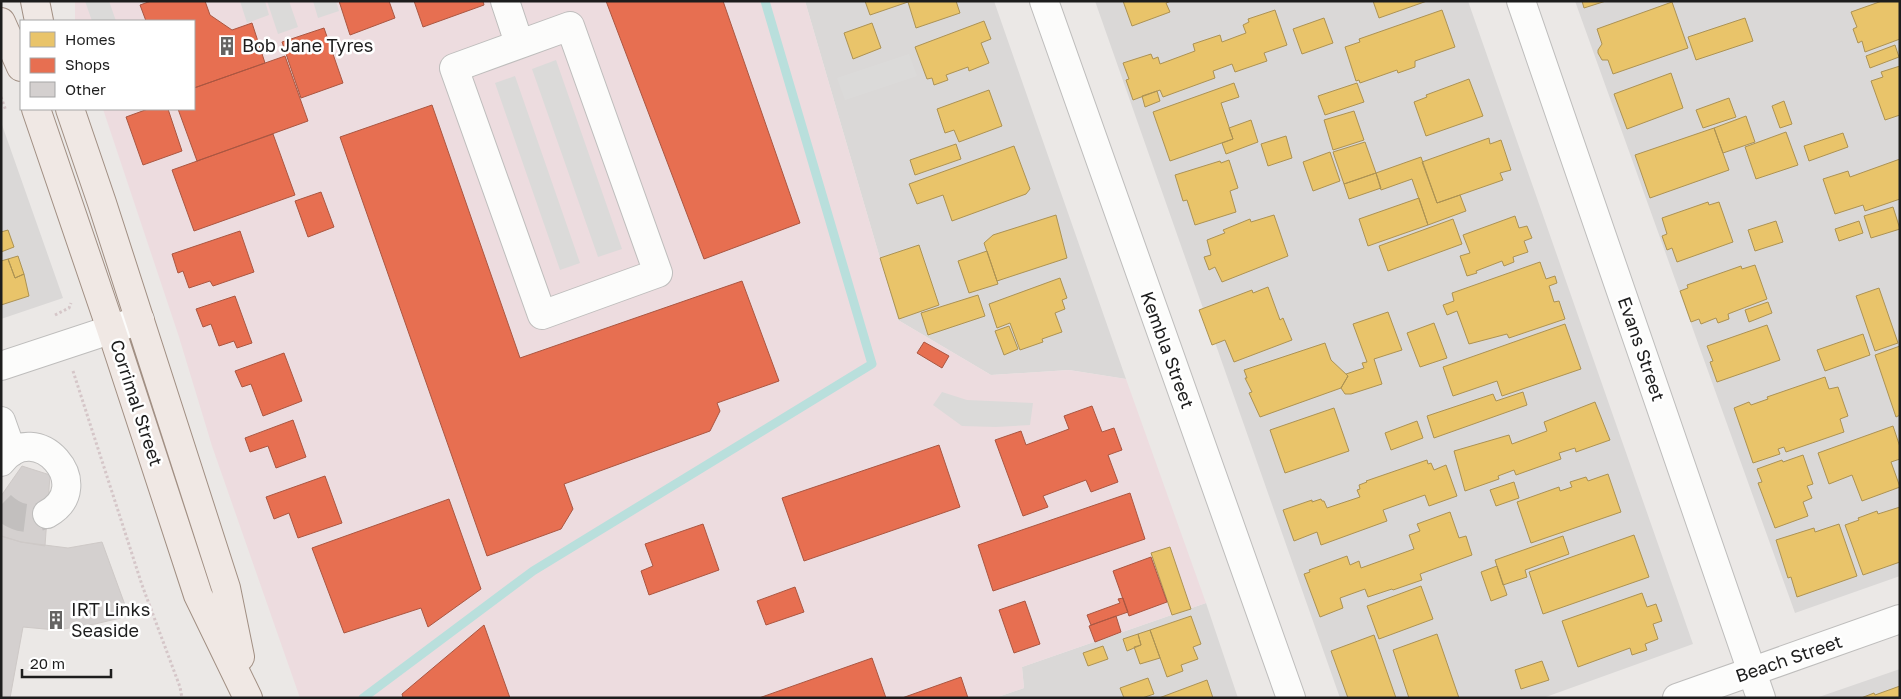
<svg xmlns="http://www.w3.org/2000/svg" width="1901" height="699" font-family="'Golos Text',sans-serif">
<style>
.residential{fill:#dad8d7}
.commercial{fill:#eddcdf}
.parking{fill:#dbdad9}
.homes{fill:#e9c46a;stroke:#ac9253}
.shops{fill:#e76f51;stroke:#aa5641}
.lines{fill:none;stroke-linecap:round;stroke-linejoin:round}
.stream{stroke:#b9dfdc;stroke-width:9}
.building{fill:#d4d0cf;stroke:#cec9c7}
.minor-tunnel{stroke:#c2bfbe;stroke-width:28;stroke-dasharray:28 14;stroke-linecap:butt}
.minor-casing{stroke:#bebdbc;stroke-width:30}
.major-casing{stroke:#a18f83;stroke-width:30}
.path{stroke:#d5c6c8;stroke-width:3;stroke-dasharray:2.5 2.5;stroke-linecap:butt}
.minor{stroke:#fcfcfb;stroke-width:28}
.major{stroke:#f0e8e4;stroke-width:28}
.labels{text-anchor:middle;stroke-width:5;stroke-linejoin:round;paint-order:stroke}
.poi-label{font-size:18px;fill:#1d1d1d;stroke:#fff;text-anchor:start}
.street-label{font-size:18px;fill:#1d1d1d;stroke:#fff}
</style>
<rect width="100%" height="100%" fill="#ebe8e6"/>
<!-- residential -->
<path class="residential" d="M805 1H994L1126 379 1069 370 991 375 898 320Z
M1095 1H1468L1693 644 1543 698H1340Z
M1575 1H1900V576L1795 613Z
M1 122 63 298 1 319Z
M1206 603 1238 698H995L1024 688 1022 667Z
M1900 669V698H1816Z"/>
<!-- commercial -->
<path class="commercial" d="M75 1H805L898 320 991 375 1069 370 1126 379 1206 603 1022 667 1024 688 995 698H300L212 446 179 337 103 109H194V21H75Z"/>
<!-- parking -->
<path class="parking" d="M85 1H109L116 21H92Z
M240 1H265L269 15 247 23Z
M267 1H289L298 27 278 34Z
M313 1H336L339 11 318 18Z
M909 54 917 76 845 100 837 78Z
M556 60 622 249 598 257 532 69Z
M515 76 580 263 560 270 495 83Z
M942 392 967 400 1033 403 1030 425 996 427 962 426 933 405Z"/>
<!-- homes -->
<path class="homes" d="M865 1H956L960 13 916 28 908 2 870 15Z
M1123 1H1171L1166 3 1170 12 1132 26Z
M1373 1H1427L1379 18Z
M1582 1H1606L1584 8Z
M1882 1H1900V39L1865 52 1862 41 1858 43 1853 29 1857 27 1851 12Z
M1672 2 1688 48 1613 74 1608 60H1602L1598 53V50L1602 44 1597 29Z
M1275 10 1287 45 1264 53 1267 61 1235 72 1232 64 1213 71 1215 78 1163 97 1160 90 1133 100 1126 80 1129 79 1123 63 1151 54 1153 59 1158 57 1160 64 1195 51 1193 44 1220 35 1222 42 1246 33 1243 25 1249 22 1248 19Z
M1442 10 1455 47 1415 61V67L1398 73 1397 70 1360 83 1359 80 1356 81 1345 47 1360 42 1359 39Z
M1324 18 1333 43 1302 54 1293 29Z
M1745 18 1753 41 1696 60 1688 37Z
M984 21 991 39 981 43 989 63 969 71 968 67 946 75 948 80 934 85 932 78 927 79 915 47Z
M872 23 881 48 853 59 844 33Z
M1895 45 1899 57 1870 68 1866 56Z
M1900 66V115L1885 120 1871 81 1883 77 1881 72Z
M1671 73 1683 108 1627 129 1614 94Z
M1469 79 1483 116 1426 136 1414 102 1427 97 1426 95Z
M1234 83 1239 97 1221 103 1233 139 1170 161 1153 112Z
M1357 83 1364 102 1325 115 1318 96Z
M989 90 1002 126 959 142 954 130 945 133 937 109Z
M1157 91 1160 101 1145 107 1142 96Z
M1729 98 1736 117 1703 128 1696 110Z
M1784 101 1792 124 1780 128 1772 106Z
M1354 111 1364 140 1333 150 1324 120Z
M1746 116 1755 142 1723 153 1714 128Z
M1251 120 1258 142 1226 154 1222 143 1233 139 1229 128Z
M1714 128 1729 170 1650 198 1635 155Z
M1786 132 1798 165 1756 179 1745 147Z
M1843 133 1848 147 1809 161 1804 146Z
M1286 136 1292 158 1268 166 1261 144Z
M1489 138 1490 144 1501 140 1511 170 1500 173 1503 180 1437 203 1422 162Z
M1365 142 1376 173 1344 184 1333 152Z
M956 144 961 159 915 175 910 160Z
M1014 146 1030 189 1026 194 952 221 943 195 917 204 909 184Z
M1330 152 1340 181 1313 191 1303 162Z
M1421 157 1437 203 1460 195 1466 211 1428 225 1412 179 1381 190 1376 173Z
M1900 159V199L1865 211 1863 205 1835 214 1823 179 1848 171 1850 177Z
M1229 160 1238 188 1230 191 1236 212 1195 225 1187 200 1183 201 1175 175 1220 161 1221 163Z
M1376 173 1381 188 1349 199 1344 184Z
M1419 198 1428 225 1368 246 1359 219Z
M1708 202 1709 205 1719 202 1733 242 1677 262 1672 248 1667 250 1662 236 1667 234 1662 218Z
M1893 207 1900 229 1871 238 1864 216Z
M1056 215 1067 258 997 281 984 243 993 235Z
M1274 215 1288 256 1222 282 1215 267 1209 270 1204 257 1211 255 1207 240 1225 233 1223 230 1250 219 1251 222Z
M1515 216 1519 228 1527 226 1532 238 1524 241 1528 252 1513 257 1514 262 1504 266 1502 261 1476 271 1477 273 1467 276 1460 256 1470 253 1463 235Z
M1453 219 1462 244 1388 271 1379 246Z
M1776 221 1783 242 1755 251 1748 230Z
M1859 221 1863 233 1839 241 1835 229Z
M8 230 14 247 1 252V232Z
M919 245 939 305 899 319 880 258Z
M987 251 998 284 969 293 958 261Z
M18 256 24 274 15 278 8 259Z
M8 259 15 278 24 274 29 296 1 305V261Z
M1540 262 1546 279 1555 276 1557 283 1549 286 1554 302 1559 301 1565 319 1509 338 1507 334 1469 344 1457 311 1447 315 1443 305 1454 301 1452 293Z
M1755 265 1767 299 1728 314 1729 319 1718 323 1716 318 1701 324 1699 319 1691 322 1680 291 1688 288 1687 285 1741 266 1742 269Z
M1060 278 1067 298 1062 300 1065 309 1055 313 1062 332 1042 339 1043 342 1020 350 1010 323 997 328 989 304Z
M1268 287 1280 320 1283 318 1292 340 1234 362 1225 340 1212 345 1199 310 1252 290 1253 293Z
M1879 288 1898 343 1875 351 1856 296Z
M978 295 985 316 928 335 921 313Z
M1768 302 1772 313 1749 322 1745 310Z
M1388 312 1402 350 1374 359 1382 384 1351 394H1345L1341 388 1348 376 1346 374 1364 368 1362 363 1367 362 1353 324Z
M1434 323 1447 358 1420 367 1407 333Z
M1565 324 1581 369 1502 396 1497 381 1453 396 1443 367Z
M1767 325 1780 360 1717 382 1710 362 1713 361 1707 346Z
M1009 326 1018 349 1004 355 995 331Z
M1863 334 1870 355 1825 371 1817 350Z
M1325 343 1331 360 1348 376 1341 388 1260 417 1249 393 1252 392 1245 378H1247L1244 370Z
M1900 346V415L1896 417 1875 355Z
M1825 377 1829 389 1838 387 1848 416 1840 419 1844 432 1786 452 1784 447 1778 449 1780 454 1753 463 1734 408 1749 402 1751 405 1768 399 1767 397Z
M1523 392 1527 405 1434 438 1427 416 1493 394 1496 401Z
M1595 402 1610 440 1576 452 1575 448 1559 453 1561 459 1516 475 1514 470 1498 476 1499 479 1465 491 1454 451 1509 435 1512 444 1547 431 1544 422Z
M1334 408 1349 451 1285 473 1270 430Z
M1417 421 1423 438 1391 450 1385 433Z
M1893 426 1900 447V459L1891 462 1900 487 1862 501 1852 475 1829 484 1818 453Z
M1803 455 1813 484 1807 486 1812 498 1803 502 1808 516 1775 528 1758 483 1762 482 1757 469 1782 460 1783 462Z
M1427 460 1428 464 1431 463 1434 470 1446 465 1457 496 1429 506 1425 495 1383 510 1387 521 1321 545 1317 532 1294 541 1283 510 1312 500V502L1321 499 1322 501H1324L1327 508 1360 497 1357 490 1360 489 1359 485 1367 482 1366 481Z
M1608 474 1621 512 1531 543 1517 502 1559 487 1560 491 1572 487 1570 482 1586 477 1588 481Z
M1514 482 1519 498 1496 506 1490 490Z
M1900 507V562L1863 575 1845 525 1859 520 1858 518 1877 511 1878 514Z
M1450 512 1459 538 1466 536 1472 555 1420 574 1422 580 1393 590 1392 589 1368 597 1365 589 1340 598 1343 608 1320 617 1304 574 1310 572 1309 570 1347 556 1350 565 1359 561 1361 568 1414 549 1409 535 1420 531 1417 524Z
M1839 524 1857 576 1797 597 1791 577 1788 578 1776 540 1814 528 1815 532Z
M1634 535 1649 577 1543 614 1529 572Z
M1563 536 1569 554 1525 570 1527 577 1503 585 1495 560Z
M1170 547 1191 609 1172 615 1151 553Z
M1497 566 1507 595 1491 601 1481 572Z
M1421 586 1433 619 1379 639 1367 606Z
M1642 593 1647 607 1656 604 1662 621 1653 624 1658 639 1645 644 1647 650 1632 655 1630 648 1578 667 1562 621Z
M1191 616 1201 644 1193 647 1198 659 1181 665 1183 671 1167 677 1150 630Z
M1150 630 1160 658 1140 664 1134 647 1141 645 1138 634Z
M1138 634 1141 645 1127 651 1123 639Z
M1437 634 1459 698H1409L1393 650Z
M1374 635 1396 698H1348L1331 651Z
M1103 646 1108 659 1088 666 1083 653Z
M1542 661 1549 680 1521 689 1515 670Z
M1148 678 1154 694 1142 698H1124L1120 688Z
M1207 680 1213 698H1159Z
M1900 686V698H1861L1874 693 1875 695Z"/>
<!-- shops -->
<path class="shops" d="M151 1H205L210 15 232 30 252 23 265 63 194 88V21H146L140 5Z
M339 1H389L395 18 350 35Z
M414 1H483L484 5 423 27Z
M606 1H723L800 223 704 259Z
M324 28 343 83 301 98 282 42Z
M285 56 308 121 197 161 178 109H194V88Z
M432 105 520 358 742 281 779 381 717 403 720 411 710 431 564 484 573 509 561 529 487 556 340 137Z
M148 109H168L182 151 143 165 126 117Z
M273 134 295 195 194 231 172 170Z
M321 192 334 227 308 237 295 201Z
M240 231 254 272 213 286 210 281 189 288 183 271 178 273 172 254Z
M235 296 252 343 237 348 234 341 219 346 211 324 203 327 196 309Z
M924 342 949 356 942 368 917 353Z
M284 353 302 401 263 416 251 384 242 387 235 371Z
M1092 406 1102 432 1114 428 1122 450 1108 455 1118 482 1091 492 1086 480 1043 496 1048 507 1023 516 995 440 1021 431 1026 445 1069 429 1064 416Z
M293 420 306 457 276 468 268 446 250 452 245 438Z
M939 445 960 507 804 561 782 498Z
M325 476 342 523 298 538 289 513 274 519 266 497Z
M1130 493 1145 539 993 591 978 545Z
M449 499 481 589 428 627 421 608 344 633 312 548Z
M703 524 719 570 649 595 641 571 653 566 645 544Z
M1151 557 1167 602 1129 616 1113 571Z
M795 587 804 612 766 625 757 601Z
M1123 598 1128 612 1091 625 1087 615 1120 603 1118 599Z
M1025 601 1040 644 1014 653 999 610Z
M1116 616 1121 632 1095 642 1089 626Z
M484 625 510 698H403L402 694Z
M872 658 886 698H759Z
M961 677 968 698H902Z"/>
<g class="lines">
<!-- stream -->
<path class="stream" d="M363 698 533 571 872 364 765 1"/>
</g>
<!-- building -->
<path class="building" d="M22 466 50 475 45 546 21 542 1 536V496Z
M1 536 21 542 68 548 102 542 129 616 95 624 56 630 23 627 10 698H1Z"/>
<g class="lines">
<!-- minor-tunnel -->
<path class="minor-tunnel" d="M1 505C14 518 30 522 47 514"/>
<!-- minor casing -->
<g class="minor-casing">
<path id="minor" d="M505 1 519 43
M1044 1 1291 698
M1521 1 1761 698
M570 26 658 273 542 315 454 68Z
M1 366 140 320
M1 421 12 452
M1 462C36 416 98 486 47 514
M1677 698 1900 619"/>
</g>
<!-- major casing -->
<g class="major-casing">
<path id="major" d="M35 1 39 21
M1 22 21 67
M36 109 111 329 198 595 248 698
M70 109 102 203 226 588 240 657"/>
</g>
<!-- path -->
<path class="path" d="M1 97 6 111
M55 315 69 308 71 303
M73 371 142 585 180 687 182 698"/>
<!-- minor -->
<use href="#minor" class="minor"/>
<!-- major -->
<use href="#major" class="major"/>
</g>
<!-- icons -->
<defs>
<g id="building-bare" transform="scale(1.5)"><path d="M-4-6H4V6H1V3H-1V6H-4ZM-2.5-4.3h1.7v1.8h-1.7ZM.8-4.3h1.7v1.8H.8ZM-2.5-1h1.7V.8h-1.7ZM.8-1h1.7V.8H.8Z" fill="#656463" stroke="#fff" stroke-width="2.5" paint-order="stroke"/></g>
</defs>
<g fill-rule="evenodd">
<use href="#building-bare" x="227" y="46"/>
<use href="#building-bare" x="56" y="620"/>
</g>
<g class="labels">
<!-- poi labels -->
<g class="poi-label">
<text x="242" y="52">Bob Jane Tyres</text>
<text x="71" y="616">IRT Links<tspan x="71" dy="21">Seaside</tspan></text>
</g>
<!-- street labels -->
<g class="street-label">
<text transform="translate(1641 349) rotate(71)" y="6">Evans Street</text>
<text transform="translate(1167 350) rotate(70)" y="6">Kembla Street</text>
<text transform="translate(136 403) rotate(72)" y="6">Corrimal Street</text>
<text transform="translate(1789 659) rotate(-19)" y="6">Beach Street</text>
</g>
</g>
<!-- border -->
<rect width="1901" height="699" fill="none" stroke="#1d1d1d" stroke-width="5"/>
<!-- legend -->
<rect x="20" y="20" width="175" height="90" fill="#ffffff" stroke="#a5a5a5"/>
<rect x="30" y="32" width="25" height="15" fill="#e9c46a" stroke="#a5a5a5"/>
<text x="65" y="45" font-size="15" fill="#1d1d1d">Homes</text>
<rect x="30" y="58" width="25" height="15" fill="#e76f51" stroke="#a5a5a5"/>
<text x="65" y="70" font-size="15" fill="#1d1d1d">Shops</text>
<rect x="30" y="82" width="25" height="15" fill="#d4d0cf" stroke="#a5a5a5"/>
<text x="65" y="95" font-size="15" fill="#1d1d1d">Other</text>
<!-- scale -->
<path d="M22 669v8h89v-8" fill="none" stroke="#1d1d1d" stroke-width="2.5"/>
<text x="30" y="669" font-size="15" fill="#1d1d1d" stroke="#ffffff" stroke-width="4" paint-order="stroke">20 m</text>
</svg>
